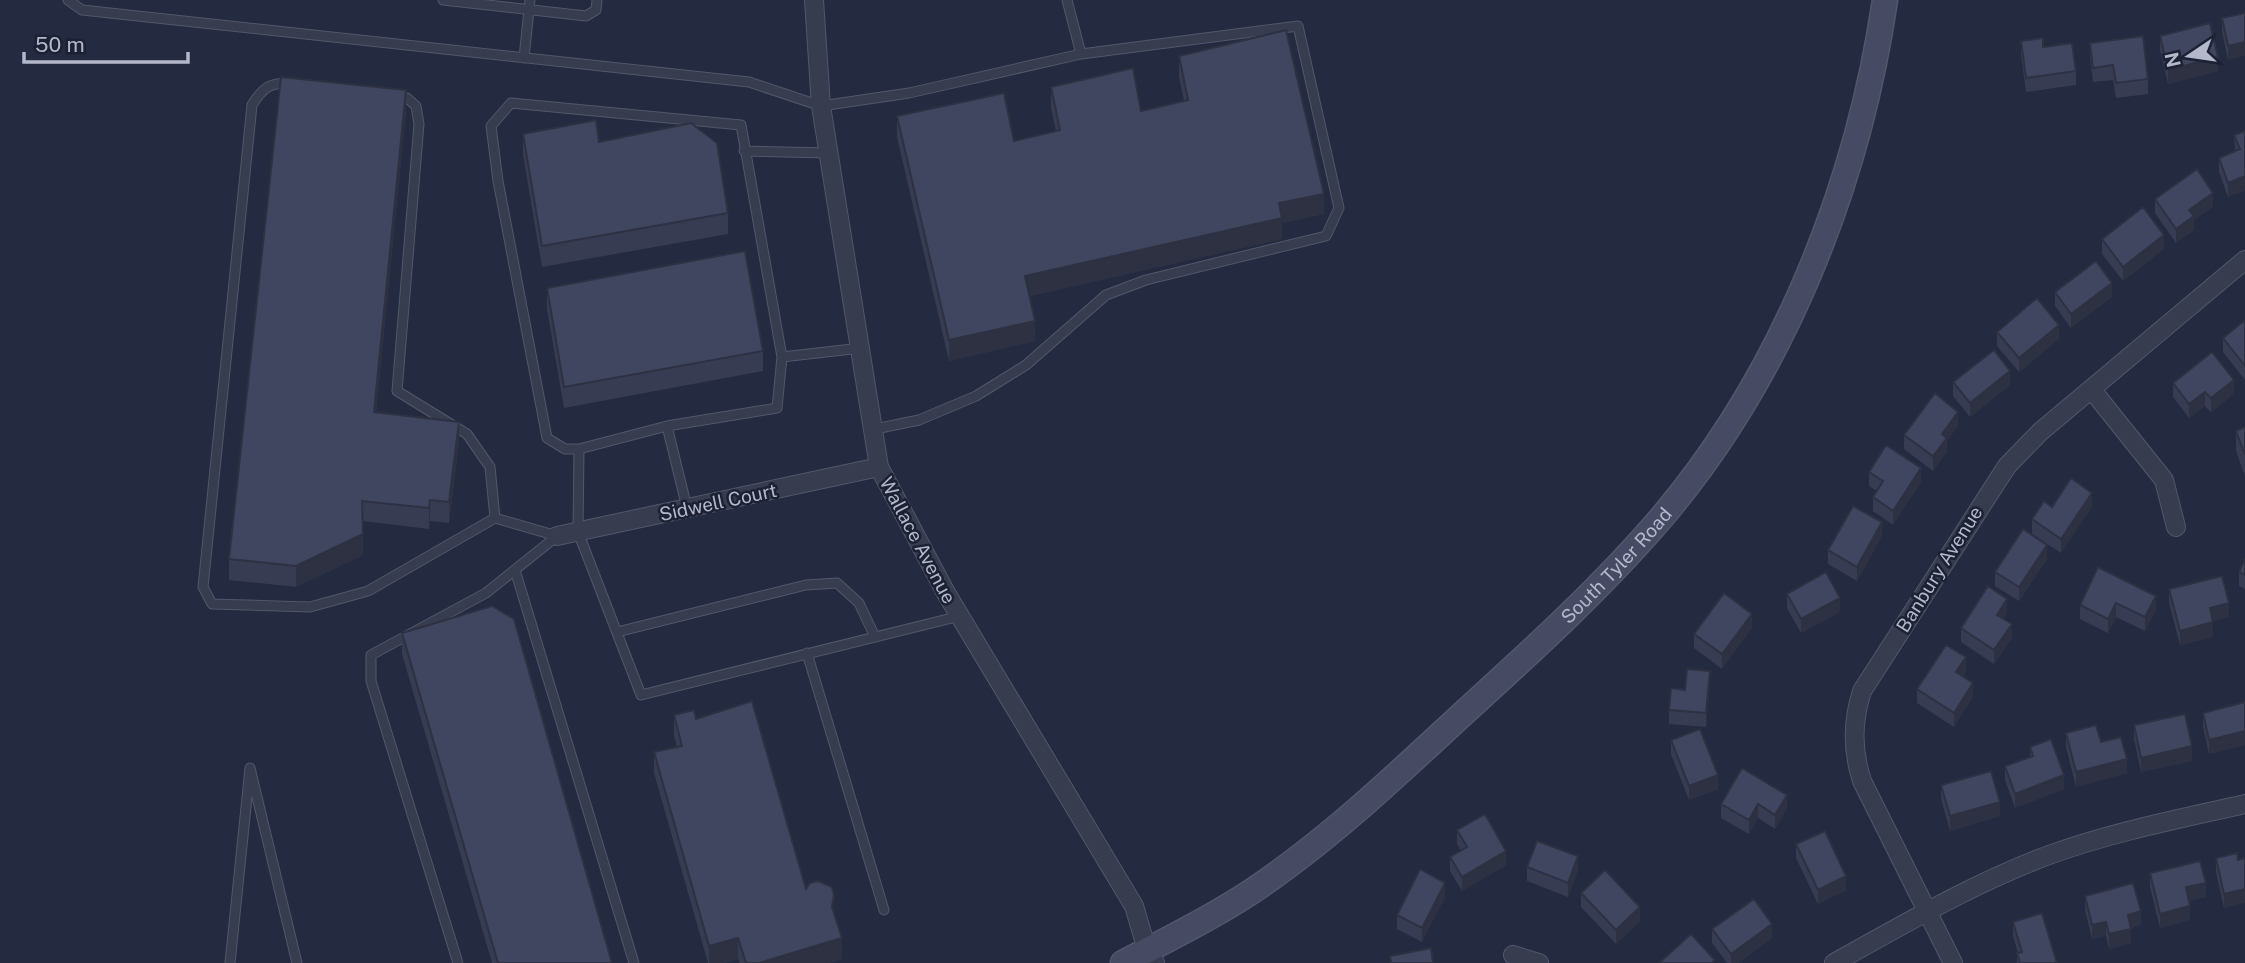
<svg xmlns="http://www.w3.org/2000/svg" width="2245" height="963" font-family="'Public Sans',sans-serif">
<style>
.lines{fill:none;stroke-linecap:round;stroke-linejoin:round}
.lane-casing{stroke:#53576a;stroke-width:11}
.street-casing{stroke:#53576a;stroke-width:20}
.secondary-casing{stroke:#53576a;stroke-width:27}
.lane{stroke:#383c4f;stroke-width:9}
.street{stroke:#383c4f;stroke-width:18}
.secondary{stroke:#464a62;stroke-width:24}
.wall{fill:#373c52}
.shaded-wall{fill:#2d3142}
.building{fill:#40465f;stroke:#2d3142;stroke-width:2}
.labels{text-anchor:middle;stroke-width:5;stroke-linejoin:round;paint-order:stroke}
.street-label{font-size:19px;fill:#b4b8ca;stroke:#1d2134}
</style>
<rect width="100%" height="100%" fill="#242a3f"/>
<g class="lines">
<!-- lane casing -->
<g class="lane-casing">
<path id="lane" d="M68 0 82 10 749 82 821 106 909 93 1081 54 1067 0
M443 0 586 16 596 10 597 0
M524 58 530 0
M291 84C270 81 262 89 252 105L203 587 212 604 310 607 368 591 495 518 557 536
M395 96 407 98 416 106 419 124 397 391 467 434 490 467 495 518
M511 103 741 125 782 357 777 408 667 426 579 449H565L547 438 498 181 491 126Z
M744 151 829 153
M782 357 861 348
M667 426 687 508
M875 429 919 420 976 396 1026 365 1106 295 1146 280 1326 236 1339 208 1298 26 1081 54
M579 449 578 532 641 695 960 616
M515 570 634 963
M617 632 806 585 837 583 859 603 875 637
M807 653 884 910
M230 963 250 768 297 963
M458 963 371 681V655L486 593 557 536"/>
</g>
<!-- street casing -->
<g class="street-casing">
<path id="street" d="M814 0 821 106 879 467 946 593 1134 906 1147 950 1155 963
M2092 390 2164 480 2176 527
M557 536 879 467
M1513 955 1539 963
M1834 963C1904 924 1974 883 2049 855 2112 832 2179 819 2245 804
M1953 963 1862 781C1852 750 1852 722 1862 691L2007 466 2040 432 2245 260"/>
</g>
<!-- secondary casing -->
<g class="secondary-casing">
<g id="secondary">
<path id="s1" d="M1123 963C1176 935 1230 909 1278 873 1346 824 1406 766 1467 710 1535 648 1602 587 1662 517 1784 373 1858 184 1885 0"/>
</g>
</g>
<!-- lane -->
<use href="#lane" class="lane"/>
<!-- street -->
<use href="#street" class="street"/>
<!-- secondary -->
<use href="#secondary" class="secondary"/>
</g>
<!-- wall -->
<path class="wall" d="M2245 13 2228 60 2222 32V18Z
M2160 36 2218 71 2168 84 2160 50Z
M2021 41 2043 47 2076 71V85L2026 92 2021 55Z
M2090 43 2148 79V94L2116 98 2113 80 2093 82 2090 57Z
M1179 56 1324 214 1282 223V239L1030 296 1035 341 949 361 897 137V116L1014 141 1056 131 1051 108V87L1141 111 1184 101 1179 77Z
M406 110 376 413 459 442 449 523 430 521 429 529 363 521V555L296 587 229 580V559Z
M2245 131V190L2228 197 2219 172V158L2235 151 2234 135Z
M523 134 599 142 728 213V234L542 267 523 155Z
M2155 199 2213 207 2194 220V230L2176 243 2155 213Z
M2102 239 2164 249 2123 281 2102 254Z
M547 288 763 351V371L564 408 547 309Z
M2055 292 2112 297 2071 328 2055 306Z
M2245 320V380L2223 352V338Z
M1997 332 2059 339 2019 372 1997 346Z
M1953 382 2010 385 1970 417 1953 396Z
M2173 383 2234 394 2211 412 2205 406 2189 418 2173 397Z
M1958 426 1947 441V452L1933 471 1904 449V435Z
M2245 427V476L2236 451V431Z
M1869 472 1921 482 1893 525 1873 511V497L1877 491 1869 486Z
M2052 507H2092L2061 553 2032 534V519Z
M1882 536 1857 581 1828 564V550Z
M2245 558V589L2239 586V572Z
M2047 559 2019 601 1995 586V572Z
M2098 567 2156 610 2145 631 2116 617 2108 633 2080 619V605Z
M2169 589 2229 617 2213 621V637L2180 645 2169 603Z
M1787 594 1840 612 1801 633 1787 608Z
M2007 613 2003 619 2012 638 1994 664 1961 642V628Z
M1752 628 1722 669 1694 648V634Z
M402 633 612 963H492L402 654Z
M1966 671 1963 676 1973 697 1954 727 1917 703V689Z
M1710 685 1706 727 1669 724V710L1685 690Z
M2245 702V745L2209 754 2203 727V713Z
M674 715 696 719 806 889 834 915 842 959 829 963H740L738 959 724 963H708L654 773V752L677 747 674 736Z
M2134 725 2192 761 2141 772 2134 739Z
M2066 733 2101 742 2127 773 2076 787 2066 747Z
M1671 740 1718 789 1689 800 1671 754Z
M2030 747 2064 789 2015 808 2005 780V766L2030 757Z
M1742 768 1787 809 1775 829 1758 818 1749 834 1721 818V804Z
M1941 785 2000 816 1950 831 1941 799Z
M1457 830 1506 865 1462 891 1450 871V857L1461 851 1457 844Z
M1796 844 1846 890 1818 904 1796 858Z
M2216 858 2238 860 2224 908 2216 872Z
M1527 867 1578 870 1568 897 1527 881Z
M2150 873 2206 897 2189 901 2190 920 2160 928 2150 887Z
M1581 893 1640 921 1616 944 1581 907Z
M2085 896 2141 925 2131 928V943L2109 949 2106 936 2092 939 2085 910Z
M1445 897 1422 942 1397 929V915Z
M2013 922 2057 963H2017V953H2018L2013 936Z
M1712 929 1772 938 1738 963H1727L1712 943Z"/>
<!-- shaded-wall -->
<path class="shaded-wall" d="M2245 42V56L2228 60V46Z
M2218 57V71L2168 84V70Z
M406 90V110L374 433V412Z
M2245 176V190L2228 197V183Z
M2213 193V207L2194 220V230L2176 243V229L2189 210Z
M1324 194V214L1282 223V239L1025 297V276L1279 203Z
M2164 235V249L2123 281V267Z
M2112 283V297L2071 328V314Z
M1035 321V341L949 361V340Z
M2059 325V339L2019 372V358Z
M2010 371V385L1970 417V403Z
M2234 380V394L2211 412V398Z
M2205 392V406L2189 418V404Z
M1958 412V426L1947 441V452L1933 471V456L1942 434Z
M459 422V442L449 523V502Z
M1921 468V482L1893 525V511Z
M2092 493V507L2061 553V539Z
M430 500V521L429 529V508Z
M1882 522V536L1857 581V567Z
M363 534V555L296 587V566Z
M2047 545V559L2019 601V587Z
M2156 596V610L2145 631V617Z
M1840 598V612L1801 633V619Z
M2007 599V613L1997 629V615Z
M2116 603V617L2108 633V619Z
M2229 603V617L2210 622V608Z
M1752 614V628L1722 669V654Z
M2213 622V637L2180 645V631Z
M2012 624V638L1994 664V650Z
M1966 657V671L1956 686V672Z
M1710 671V685L1706 727V713Z
M1973 683V697L1954 727V713Z
M2245 731V745L2209 754V740Z
M2192 746V761L2141 772V758Z
M2127 759V773L2076 787V772Z
M1718 775V789L1689 800V786Z
M2064 775V789L2015 808V794Z
M1787 795V809L1775 829V815Z
M2000 802V816L1950 831V816Z
M1758 804V818L1749 834V820Z
M1506 851V865L1462 891V877Z
M1578 856V870L1568 897V883Z
M1846 876V890L1818 904V890Z
M1445 883V897L1422 942V928Z
M2206 883V897L2186 902V887Z
M2245 889V903L2224 908V894Z
M2190 906V920L2160 928V914Z
M1640 907V921L1616 944V930Z
M2141 911V925L2128 929V915Z
M2106 922V936L2092 939V925Z
M1772 924V938L1738 963H1731V954Z
M2131 929V943L2109 949V934Z
M738 938V959L724 963H709V946Z
M842 938V959L829 963H759Z"/>
<!-- building -->
<path class="building" d="M2245 13V42L2228 46 2222 18Z
M2210 23 2218 57 2168 70 2160 36Z
M1286 30 1324 194 1279 203 1282 218 1025 276 1035 321 949 340 897 116 1004 93 1014 141 1060 130 1051 87 1133 68 1141 111 1188 100 1179 56Z
M2143 36 2148 79 2116 83 2113 65 2093 68 2090 43Z
M2043 38V47L2072 43 2076 71 2026 78 2021 41Z
M281 77 406 90 374 412 459 422 449 502 430 500 429 508 362 501 363 534 296 566 229 559Z
M596 120 599 142 691 123 717 143 728 213 542 246 523 134Z
M2245 131V176L2228 183 2219 158 2240 149 2234 135Z
M2197 169 2213 193 2189 210 2194 216 2176 229 2155 199Z
M2143 207 2164 235 2123 267 2102 239Z
M745 251 763 351 564 387 547 288Z
M2096 261 2112 283 2071 314 2055 292Z
M2037 298 2059 325 2019 358 1997 332Z
M2245 320V366L2223 338Z
M1994 350 2010 371 1970 403 1953 382Z
M2212 352 2234 380 2211 398 2205 392 2189 404 2173 383Z
M1935 393 1958 412 1942 434 1947 438 1933 456 1904 435Z
M2245 427V455L2236 431Z
M1886 445 1921 468 1893 511 1873 497 1883 481 1869 472Z
M2071 478 2092 493 2061 539 2032 519 2044 501 2052 507Z
M1853 506 1882 522 1857 567 1828 550Z
M2023 529 2047 545 2019 587 1995 572Z
M2245 558V575L2239 572Z
M2098 567 2156 596 2145 617 2116 603 2108 619 2080 605Z
M1826 572 1840 598 1801 619 1787 594Z
M2222 576 2229 603 2210 608 2213 622 2180 631 2169 589Z
M1988 586 2007 599 1997 615 2012 624 1994 650 1961 628Z
M1724 593 1752 614 1722 654 1694 634Z
M492 606 514 619 612 963H498L402 633Z
M1946 645 1966 657 1956 672 1973 683 1954 713 1917 689Z
M1687 669 1710 671 1706 713 1669 710 1671 688 1685 690Z
M752 701 806 889 810 883 818 881 832 887 834 895 832 907 842 938 759 963H746L738 938 709 946 654 752 682 746 674 715 694 710 696 719Z
M2245 702V731L2209 740 2203 713Z
M2185 714 2192 746 2141 758 2134 725Z
M2096 725 2101 742 2121 737 2127 759 2076 772 2066 733Z
M1700 729 1718 775 1689 786 1671 740Z
M2051 739 2064 775 2015 794 2005 766 2033 756 2030 747Z
M1742 768 1787 795 1775 815 1758 804 1749 820 1721 804Z
M1991 771 2000 802 1950 816 1941 785Z
M1485 814 1506 851 1462 877 1450 857 1467 847 1457 830Z
M1825 831 1846 876 1818 890 1796 844Z
M1537 841 1578 856 1568 883 1527 867Z
M2237 853 2238 860 2245 858V889L2224 894 2216 858Z
M2200 861 2206 883 2186 887 2190 906 2160 914 2150 873Z
M1420 869 1445 883 1422 928 1397 915Z
M1605 870 1640 907 1616 930 1581 893Z
M2133 883 2141 911 2128 915 2131 929 2109 934 2106 922 2092 925 2085 896Z
M1754 899 1772 924 1731 954 1712 929Z
M2042 913 2057 963H2020L2017 953 2022 952 2013 922Z
M1691 934 1715 960 1712 963H1659Z
M1431 948 1433 963H1391L1390 956Z"/>
<g class="labels">
<!-- street labels -->
<g class="street-label">
<text transform="translate(718 502) rotate(-12)" y="7">Sidwell Court</text>
<text transform="translate(918 540) rotate(62)" y="7">Wallace Avenue</text>
<text dy="7" stroke="none"><textPath href="#s1" startOffset="637">South Tyler Road</textPath></text>
<text transform="translate(1939 569) rotate(-58)" y="7">Banbury Avenue</text>
</g>
</g>
<!-- north arrow -->
<g transform="translate(2189 56) rotate(257)" stroke="#1d2134" stroke-width="5" paint-order="stroke">
<path d="M0-5L12 26L0 18L-12 26Z" fill="#b4b8ca"/>
<text y="-10" font-size="19" font-weight="bold" text-anchor="middle" fill="#b4b8ca">N</text>
</g>
<!-- scale -->
<path d="M24 52v10h164v-10" fill="none" stroke="#b4b8ca" stroke-width="3.5"/>
<text x="35" y="52" font-size="21" fill="#b4b8ca" stroke="#1d2134" stroke-width="5" paint-order="stroke">50 m</text>
</svg>
